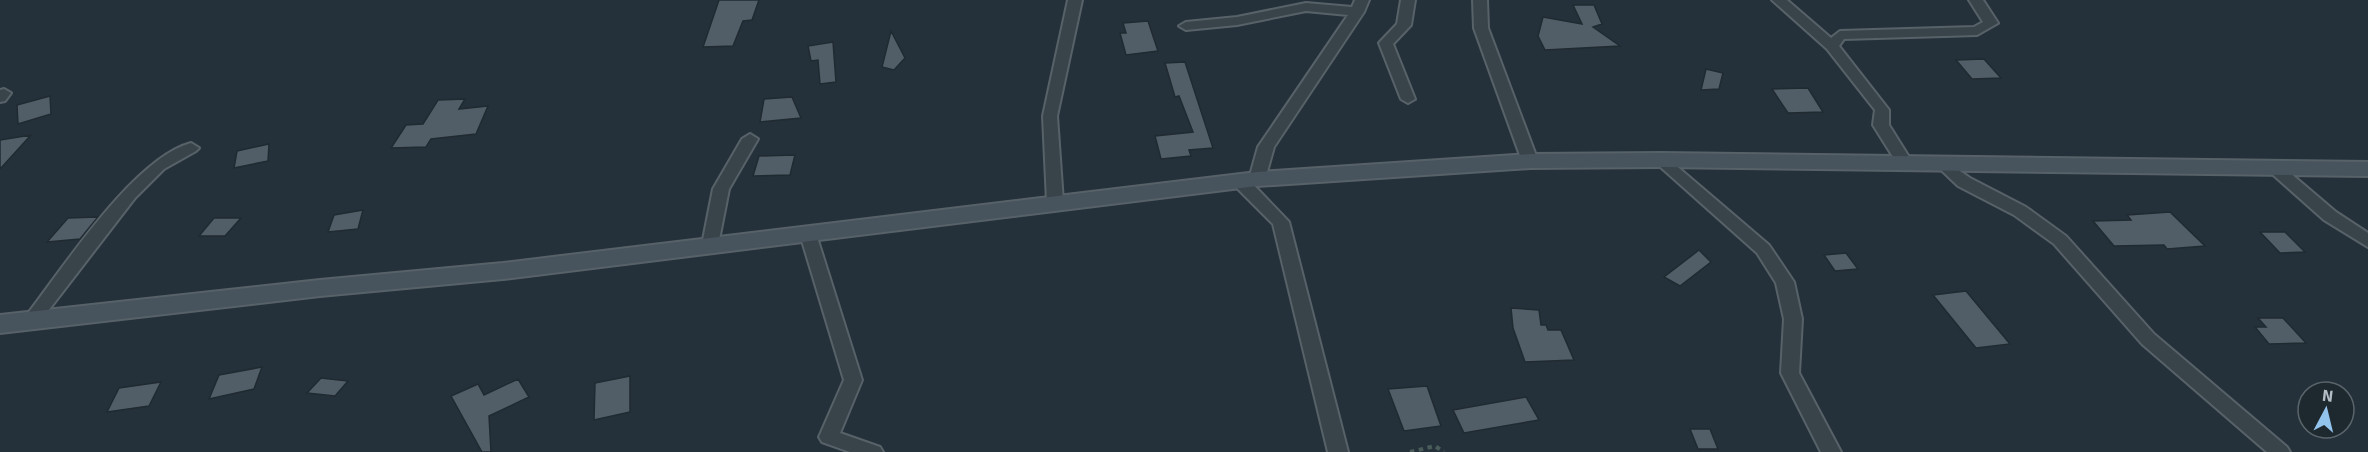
<svg xmlns="http://www.w3.org/2000/svg" width="2368" height="452" font-family="Signika,sans-serif">
<style>
.building{fill:#515e68;stroke:#202a31;stroke-width:1.5}
.lines{fill:none;stroke-linecap:round;stroke-linejoin:round}
.street-casing{stroke:#576168;stroke-width:4}
.secondary-casing{stroke:#576168;stroke-width:4}
.path{stroke:#495c5a;stroke-width:4;stroke-dasharray:4.5 4.5;stroke-linecap:butt}
.street{fill:#39434a;fill-rule:evenodd}
.secondary{fill:#47535d;fill-rule:evenodd}
</style>
<rect width="100%" height="100%" fill="#25313a"/>
<!-- building -->
<path class="building" d="M719 0H759L752 20 743 21 733 46 703 47Z
M1573 5H1594L1602 24 1593 27 1620 46 1545 50 1538 36 1543 17 1582 24Z
M1148 21 1158 51 1126 55 1120 33H1126L1123 23Z
M891 31 905 58 894 70 882 67Z
M833 42 836 82 820 84 818 60 811 61 808 46Z
M1984 59 2001 78 1972 79 1956 60Z
M1185 62 1213 148 1189 150 1191 156 1161 159 1155 136 1193 132 1179 96 1175 97 1165 63Z
M1706 69 1723 73 1719 89 1701 90Z
M1808 88 1823 112 1788 113 1772 89Z
M50 96 51 114 18 124 17 105Z
M792 97 801 118 760 122 764 99Z
M465 99 459 109 488 106 476 134 431 139 426 147 391 148 406 125 423 124 438 100Z
M31 135 0 169V140Z
M269 144 268 161 234 168 237 151Z
M795 155 790 175 753 176 759 156Z
M363 210 358 229 328 232 334 215Z
M2170 212 2205 246 2167 249 2164 245 2114 246 2093 221 2131 220 2127 215Z
M98 217 80 239 47 242 68 218Z
M214 218H241L225 236H199Z
M2260 232H2285L2305 252 2280 253Z
M1699 250 1711 262 1680 286 1664 277Z
M1846 253 1858 269 1835 271 1824 255Z
M1966 291 2010 344 1976 348 1933 295Z
M1511 308 1539 310 1541 325H1546L1548 330H1561L1574 360 1525 362 1513 328Z
M2258 318H2283L2306 343 2269 344 2255 327H2266Z
M262 367 254 389 209 399 219 375Z
M630 376V412L594 420 595 383Z
M321 378 348 381 335 396 307 393Z
M518 379 529 397 489 416 491 452H482L451 396 478 384 484 395Z
M161 382 149 406 107 412 119 388Z
M1427 386 1441 426 1404 431 1388 389Z
M1526 397 1539 420 1464 433 1453 410Z
M1690 429H1710L1718 449H1698Z"/>
<g class="lines">
<!-- street casing -->
<g class="street-casing">
<path id="street" d="M1068 0H1082L1057 116 1063 202 1055 207 1047 202 1043 116Z
M1355 0H1369L1364 12 1274 147 1265 179 1263 183H1251L1249 179 1258 147 1348 15 1306 11 1237 25 1186 30 1179 26 1186 22 1237 17 1306 3 1352 7Z
M1401 0H1415L1411 25 1393 44 1415 99 1408 103 1401 99 1379 43 1397 24Z
M1473 0H1487L1488 28 1538 161 1536 164 1530 166 1522 161 1474 28Z
M1772 0H1787L1831 38 1840 31 1974 27 1983 22 1969 0H1983L1998 23 1977 35 1844 39 1839 46 1889 110V125L1914 165 1906 170 1900 168 1873 125 1875 110 1827 49Z
M4 89 11 93 5 101 0 102V90Z
M750 134 758 139 729 189 718 245 710 251 704 249 702 245 713 189 742 139Z
M191 143 199 148 196 151 164 169 135 198 38 324H26L23 320 26 316C63 268 134 158 191 143Z
M1661 155 1666 157 1769 245 1794 282 1802 319 1799 373 1841 452H1821L1781 373 1784 319 1776 283 1757 253 1656 163 1653 160Z
M1944 160 1970 178 2026 207 2066 236 2154 334 2287 447 2290 452H2267L2142 344 2054 244 2014 215 1958 186 1936 165Z
M2276 164 2282 166 2336 212 2368 233V247L2324 220 2270 172 2268 169 2270 166Z
M1240 176 1246 177 1289 222 1348 452H1328L1273 224 1234 185 1232 181Z
M808 229 816 234 862 380 840 433 880 447 883 452H850L822 442 819 437 844 380 800 234Z"/>
</g>
<!-- secondary casing -->
<g class="secondary-casing">
<path id="secondary" d="M1661 153 2368 162V176L1661 167 1530 168 1257 186 503 279 320 296 0 333V315L320 280 503 263 1257 172 1530 154Z"/>
</g>
<!-- path -->
<path class="path" d="M1410 452 1435 446 1444 452"/>
<!-- street -->
<use href="#street" class="street"/>
<!-- secondary -->
<use href="#secondary" class="secondary"/>
</g>
<!-- north arrow -->
<g transform="translate(2326 410) rotate(7)"><circle r="28" fill="#1e282f" stroke="#5a646b" stroke-width="1.5"/>
<path d="M0-4.5L10 22L0 15L-10 22Z" fill="#92c4ed"/>
<text y="-9" font-size="16" font-weight="bold" text-anchor="middle" fill="#b4bec6">N</text>
</g>
</svg>
